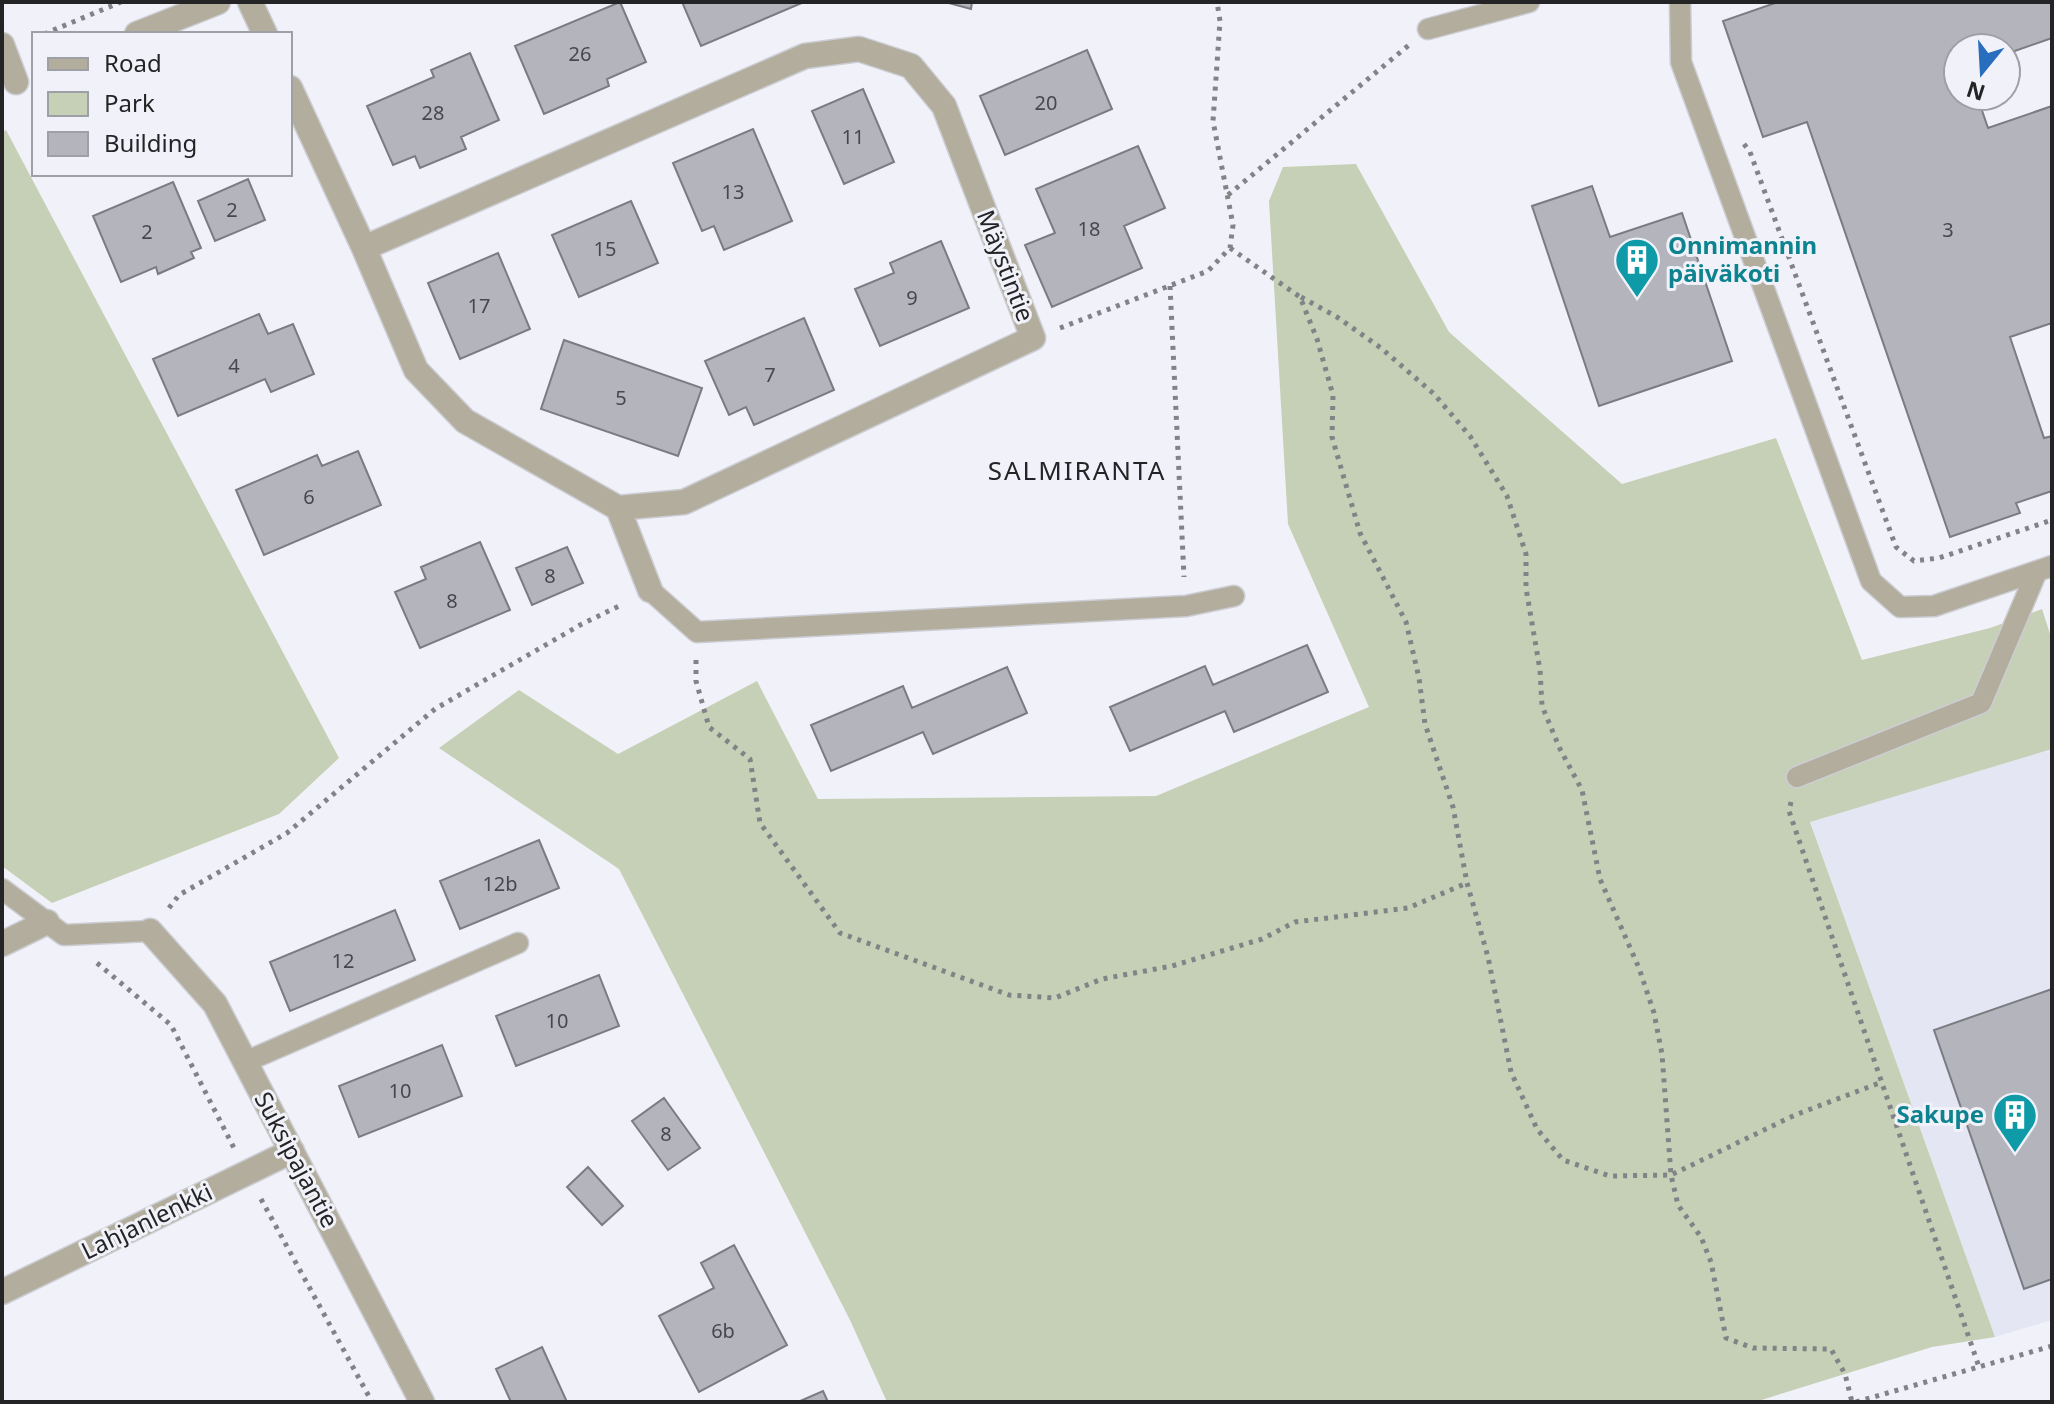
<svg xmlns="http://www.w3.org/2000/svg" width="2054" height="1404" font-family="'Noto Sans',sans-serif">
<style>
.built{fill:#e4e6f4}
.green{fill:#c6d0b6}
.building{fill:#b4b5bc;stroke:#7b7b82;stroke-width:2}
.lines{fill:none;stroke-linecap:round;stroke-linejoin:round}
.lane-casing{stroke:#cccdd3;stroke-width:23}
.street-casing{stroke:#cccdd3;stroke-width:27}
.path{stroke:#828387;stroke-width:5;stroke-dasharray:4 6;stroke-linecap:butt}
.lane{stroke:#b3ad9e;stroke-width:20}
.street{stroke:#b3ad9e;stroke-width:24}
.labels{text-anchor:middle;stroke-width:6;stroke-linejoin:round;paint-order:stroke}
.number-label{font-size:20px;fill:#48484c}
.culture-label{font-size:24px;font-weight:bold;fill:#0d838f;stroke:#f1f2f9;text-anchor:start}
.street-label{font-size:24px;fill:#242426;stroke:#f1f2f9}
.neighbourhood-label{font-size:26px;letter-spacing:2px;fill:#242426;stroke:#f1f2f9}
</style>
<rect width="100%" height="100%" fill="#f1f2f9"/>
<!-- built -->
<path class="built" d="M2052 749V1320L1995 1337 1810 821Z"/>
<!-- green -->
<path class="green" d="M6 130 339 758 279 814 52 903 2 866V738L4 736 2 732V132Z
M1356 164 1449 332 1622 484 1776 438 1862 660 1990 628 2042 609 2052 640V749L1810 822 1995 1337 1932 1347 1755 1402H887L850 1320 619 869 439 748 519 690 618 754 757 681 818 799 1156 796 1369 707 1288 524 1269 201 1283 167Z"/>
<!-- building -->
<path class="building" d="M620 2 646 62 607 79 609 86 544 114 515 46Z
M682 2H804L701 46Z
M945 2H972L971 9Z
M1778 2H2052V38L2006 54V48H1958V96H1977L1988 128 2052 106V323L2010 337 2044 438 2052 436V491L2016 503 2020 513 1950 537 1807 122 1763 137 1723 21Z
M1087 50 1112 109 1005 155 980 96Z
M470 53 499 120 461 137 466 149 420 168 415 156 393 165 367 106 434 77 431 70Z
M863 89 894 162 844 184 812 111Z
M753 129 792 221 724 250 714 226 702 231 673 163Z
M1138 146 1165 208 1124 226 1142 268 1052 307 1025 245 1055 233 1036 189Z
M248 179 265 220 215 241 198 201Z
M173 182 201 248 191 252 194 258 158 274 156 267 121 282 93 216Z
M1592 186 1610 237 1682 213 1732 361 1599 406 1532 206Z
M631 201 658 263 579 297 552 235Z
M941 241 969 308 880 346 855 289 894 273 890 263Z
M498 253 530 329 460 359 428 283Z
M259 314 268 334 293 324 314 374 271 392 265 379 178 416 153 359Z
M804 318 834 390 754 425 746 407 729 415 705 361Z
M564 340 702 388 678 456 541 409Z
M358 451 381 505 264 555 236 490 317 455 322 466Z
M480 542 510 610 420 648 395 592 426 579 421 567Z
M567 547 583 583 532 605 516 568Z
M1307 645 1328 692 1234 732 1225 711 1130 751 1110 707 1205 666 1213 685Z
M1007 667 1027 713 933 754 923 732 831 771 811 725 903 686 912 708Z
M539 840 559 888 460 929 440 881Z
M395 910 415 960 290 1011 270 962Z
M599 975 619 1026 516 1066 496 1016Z
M2052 989V1279L2024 1289 1934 1030Z
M442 1045 462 1096 359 1137 339 1086Z
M664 1098 700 1148 668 1170 632 1121Z
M588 1167 623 1206 602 1225 567 1187Z
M734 1245 787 1345 699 1392 659 1316 714 1288 701 1263Z
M542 1347 567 1402H511L496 1369Z
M823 1391 828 1402H798Z"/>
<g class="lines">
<!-- lane casing -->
<g class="lane-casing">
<path id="lane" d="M1680 2 1681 62 1871 581 1900 607 1934 606 2052 566
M1428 29 1529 2
M650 590 697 632 1186 606 1234 596
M1797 777 1981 703 2037 571
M2 889 64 935 150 931
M245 1062 518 943"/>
</g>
<!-- street casing -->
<g class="street-casing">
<path id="street" d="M250 2 265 34
M137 34 218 2
M2 45 16 82
M290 88 364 248 416 370 465 421 618 508 684 502 1033 338 944 106 911 66 859 49 805 56 364 248
M618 508 650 590
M150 931 215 1004 422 1402
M2 944 47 922
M2 1292 292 1151"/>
</g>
<!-- path -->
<path class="path" d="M44 34 121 2
M1744 144 1750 152 1896 547 1914 561 1939 558 2052 520
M1228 195 1409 45
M1230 248 1300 297 1317 339 1333 395 1332 437 1360 533 1406 622 1419 678 1425 724 1453 807 1467 883 1488 957 1511 1072 1537 1129 1563 1160 1610 1176 1671 1175 1795 1115 1882 1082
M1170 286 1184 577
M1301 297 1337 317 1381 348 1434 394 1470 436 1507 496 1526 554V588L1540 670 1542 706 1560 749 1582 790 1600 879 1639 968 1654 1013 1662 1054 1671 1175 1678 1205 1701 1237 1711 1262 1726 1338 1753 1348 1831 1349 1845 1374 1852 1402
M1060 328 1208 271 1230 248 1233 225 1213 121 1220 21 1217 2
M696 660V681L709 727 750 759 760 823 840 933 1009 995 1055 998 1102 979 1172 966 1262 939 1295 922 1408 908 1467 883
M1791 802 1789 811 1979 1367
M169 908 179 895 287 833 435 709 580 625 623 604
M97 963 171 1025 234 1148
M261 1199 372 1402
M1856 1402 2052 1346"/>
<!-- lane -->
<use href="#lane" class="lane"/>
<!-- street -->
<use href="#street" class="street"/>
</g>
<!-- icons -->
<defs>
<g id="building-pin" transform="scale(2.3)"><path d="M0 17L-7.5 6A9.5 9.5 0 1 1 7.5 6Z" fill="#0f9aa8" stroke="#f1f2f9"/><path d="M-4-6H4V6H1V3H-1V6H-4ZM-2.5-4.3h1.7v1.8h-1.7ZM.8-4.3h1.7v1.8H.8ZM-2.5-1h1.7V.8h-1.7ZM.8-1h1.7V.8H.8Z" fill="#fff"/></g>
</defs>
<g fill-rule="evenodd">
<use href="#building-pin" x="1637" y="260"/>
<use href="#building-pin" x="2015" y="1115"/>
</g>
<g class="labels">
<!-- number labels -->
<g class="number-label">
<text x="580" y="61">26</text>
<text x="1046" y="110">20</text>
<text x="433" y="120">28</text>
<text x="853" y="144">11</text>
<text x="733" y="199">13</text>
<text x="232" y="217">2</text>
<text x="1089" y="236">18</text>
<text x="1948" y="237">3</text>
<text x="147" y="239">2</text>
<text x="605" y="256">15</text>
<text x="912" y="305">9</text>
<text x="479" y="313">17</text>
<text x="234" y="373">4</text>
<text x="770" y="382">7</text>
<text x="621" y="405">5</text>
<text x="309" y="504">6</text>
<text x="550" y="583">8</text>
<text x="452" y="608">8</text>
<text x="500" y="891">12b</text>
<text x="343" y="968">12</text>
<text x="557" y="1028">10</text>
<text x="400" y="1098">10</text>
<text x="666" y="1141">8</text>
<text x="723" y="1338">6b</text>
</g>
<!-- culture labels -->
<g class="culture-label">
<text x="1668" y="254">Onnimannin<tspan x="1668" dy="28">päiväkoti</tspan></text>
<text x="1984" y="1123" text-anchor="end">Sakupe</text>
</g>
<!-- street labels -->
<g class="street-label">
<text transform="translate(1005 266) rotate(69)" y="8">Mäystintie</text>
<text transform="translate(296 1160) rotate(62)" y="8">Suksipajantie</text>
<text transform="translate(147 1222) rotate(-26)" y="8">Lahjanlenkki</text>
</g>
<!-- neighbourhood labels -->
<g class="neighbourhood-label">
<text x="1077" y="480">SALMIRANTA</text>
</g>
</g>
<!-- border -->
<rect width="2054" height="1404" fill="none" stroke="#242426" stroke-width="8"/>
<!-- legend -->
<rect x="32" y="32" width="260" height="144" fill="#f1f2f9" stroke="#9fa0a5" stroke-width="2"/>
<rect x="48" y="58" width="40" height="12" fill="#b3ad9e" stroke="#9fa0a5" stroke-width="2"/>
<text x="104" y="72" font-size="24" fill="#242426">Road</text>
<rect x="48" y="92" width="40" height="24" fill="#c6d0b6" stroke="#9fa0a5" stroke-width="2"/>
<text x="104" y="112" font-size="24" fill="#242426">Park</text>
<rect x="48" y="132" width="40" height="24" fill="#b4b5bc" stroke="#9fa0a5" stroke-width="2"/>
<text x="104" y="152" font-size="24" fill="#242426">Building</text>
<!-- north arrow -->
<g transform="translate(1982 72) rotate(198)"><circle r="38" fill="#f1f2f9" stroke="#9fa0a5" stroke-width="2"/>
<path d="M0-6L14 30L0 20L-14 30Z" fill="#296dbe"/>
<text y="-12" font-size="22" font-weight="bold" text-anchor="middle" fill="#242426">N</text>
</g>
</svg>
